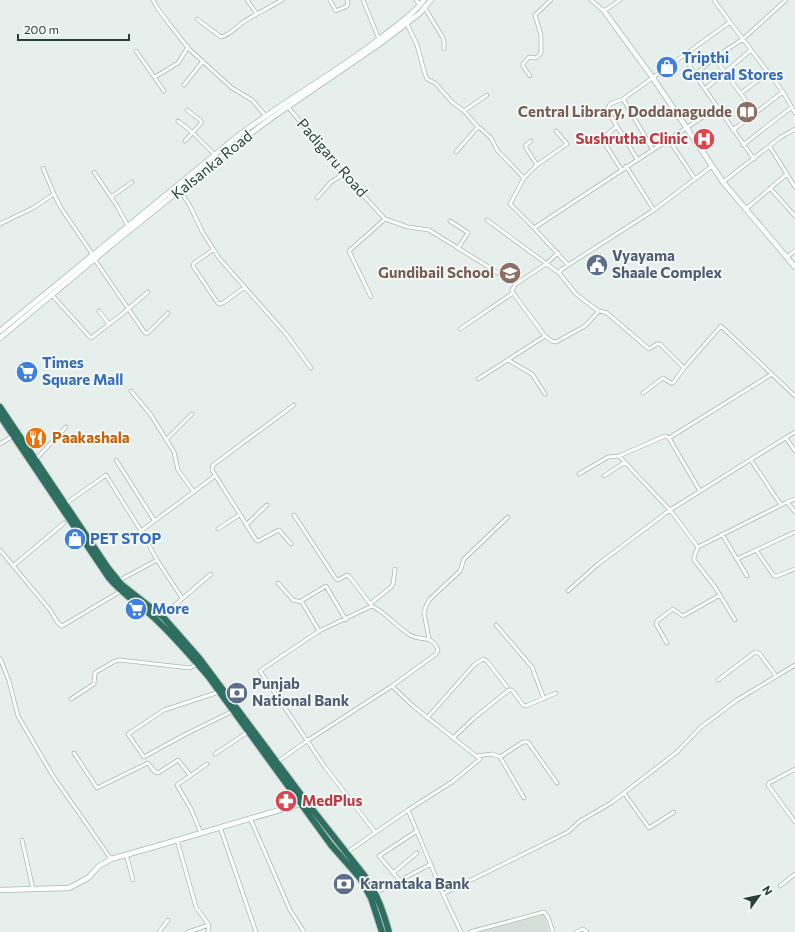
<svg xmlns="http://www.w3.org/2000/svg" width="795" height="932" font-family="Commissioner,sans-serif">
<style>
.built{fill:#d4dfda}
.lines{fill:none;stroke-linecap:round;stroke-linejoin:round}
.street-casing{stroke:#a8b8b2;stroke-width:4.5}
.secondary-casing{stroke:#a4bbb3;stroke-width:6}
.highway-casing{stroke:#c2cac8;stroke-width:8}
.street{stroke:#fff;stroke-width:3}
.secondary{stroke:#fff;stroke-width:4.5}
.highway{stroke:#2f6f62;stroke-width:6}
.labels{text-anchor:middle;stroke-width:3.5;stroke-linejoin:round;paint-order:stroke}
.shop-label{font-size:15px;font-weight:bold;fill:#366cbe;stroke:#f7fbf9;text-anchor:start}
.education-label{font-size:15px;font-weight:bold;fill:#785e54;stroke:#f7fbf9;text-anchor:end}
.health-label{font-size:15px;font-weight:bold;fill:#be3a42;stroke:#f7fbf9;text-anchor:end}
.street-label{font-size:15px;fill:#24423a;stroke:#f7fbf9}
.service-label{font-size:15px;font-weight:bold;fill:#4e5e75;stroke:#f7fbf9;text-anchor:start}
.food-label{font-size:15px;font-weight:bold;fill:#c56008;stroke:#f7fbf9;text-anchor:start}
</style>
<rect width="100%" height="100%" fill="#e6efeb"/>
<!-- built -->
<path class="built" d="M544 914 549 932H479Z"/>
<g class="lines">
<!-- street casing -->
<g class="street-casing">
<path id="street" d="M153 0 158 9 167 21 189 49 232 88 252 100 265 115
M247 0 257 14
M330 0 336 11 347 6 348 3 347 0
M363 0 379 39
M416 0 420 5
M591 0 604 11 620 0
M714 0 730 22
M425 8 443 38 444 42V49
M197 19 221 37C230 35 235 28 242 23 255 14 269 8 282 0
M407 24 417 45 425 74 427 79 435 83 453 103 464 111 487 95
M136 51 164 91
M684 55 695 75 754 159
M714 58 756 114
M695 75 714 58 743 39 786 0
M530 76 523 66V64L529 57 536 58 541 53V35L535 15 551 0
M155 77 178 63 188 47
M184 85 203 61
M705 89 751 50
M741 93 768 73
M623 99 610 104 607 110 637 159
M288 107 341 171 385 219 408 227 429 230 516 284 546 264 558 253
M464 111 478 127
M178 121 193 133 215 155
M617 126 602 139 621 169
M733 130 783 92
M556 131 567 144 537 165 524 178 510 204 534 228 568 265
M669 140 695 179
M185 141 202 122 200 120 187 110
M531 141 526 145V148L537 165
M743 145 792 107
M770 147 795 187
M653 150 623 99 730 22 783 92 795 113
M456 152 477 128H480L491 138 497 150 524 178
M626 166 654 210
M712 166 654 210 562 269 559 273 576 294 597 310 607 313 649 349 657 344H660L684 368 721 326 795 396
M43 168 54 194
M94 172 117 206 128 226
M723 182 781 137 795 129
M770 188 795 216
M180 191 189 204 203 233 219 258 286 334 311 368
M111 197 132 182
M317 198 331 182 344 174
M746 209 787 174
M487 220 559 273
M450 221 467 232 468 233 458 248
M0 224 33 208 54 194 61 208 93 255
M534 228 718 107
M213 250 194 263 193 266 217 302 219 304 223 303 245 287
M787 257 795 251
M95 260 145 333H148L168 313
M52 295 89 336 91 338 121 315 148 292
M371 297 349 251 385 219
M99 311 109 324
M460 329 513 293
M545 336 552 341 556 342 585 326 599 311
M508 360 532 374 545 394
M478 379 545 336 513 293 512 290 516 284
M131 391 151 415 174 452 178 470 194 492
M643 393 663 378 671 383H673L684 368
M669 438 772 374
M786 438 795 451
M166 440 192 414
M0 444 13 436
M619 456 670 510 698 547 787 502
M36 459 66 427
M116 460 154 520
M751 460 781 505
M579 474 608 457 619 456 665 436 669 438 700 491
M604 476 625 462
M795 499 787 502 795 512
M65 504 106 475 141 531
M294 515 336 579 338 580 347 575 349 576 372 606
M246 525 267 505
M218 529 239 515
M722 534 747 576
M291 544 279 530 258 541 256 540 212 470 213 465 294 405
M698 547 694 557V560L715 587 735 620
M0 550 50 610 58 623 62 626 121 591
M756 550 774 576H777L795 569
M737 559 795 532
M157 560 182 598
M13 566 64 523
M118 581 157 560 141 531 215 476
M278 583 293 600 302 602 319 631
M568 591 597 565 670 510 795 432
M301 601 326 586 346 620
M370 604 391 587 393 584 395 569
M162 616 211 574
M496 625 532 667 544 699
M429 639 424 613 426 606 430 599 460 571 464 559 508 517
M667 643 656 624 657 621 673 609 683 616 720 595
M0 658 9 681 18 716 53 776 111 859
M718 680 755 652 760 654 776 676
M219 692 164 710 128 734 144 757 184 735 233 711
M71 699 94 684 95 673 96 672 115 661 120 660 190 668 197 664
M427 718 474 665 483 659 487 661 507 687
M453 738 474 718 509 690H512L523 705 526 706 556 693
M74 753 97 788 148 763 155 772 158 773 178 760 190 775
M215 754 248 732
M476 756 492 754 500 757 524 798
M500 757 523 742H528L557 783
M277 762 307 741 392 686 413 706 480 759 452 782 408 810 346 853
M795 769 769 783 768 785 795 822
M624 793 649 828 674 812
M408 810 443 894 461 932
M250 818 290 910 304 932
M220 827 256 932
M375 832 325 767 260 671 264 668 319 631 372 606C386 613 397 627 410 635 422 642 432 634 438 650L436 654 392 686
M201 833 191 809 177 785 207 764
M22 840 33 889
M177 840 196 907 209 925 208 932
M126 854 133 880
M393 873 417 853
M400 881 379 856 417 831
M780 886 795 874
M376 893 431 864
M443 894 568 832 580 821 611 803 677 752 701 727 737 700 795 665
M159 932 168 920
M188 932 209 925
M470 932 544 912 548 917 553 932
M576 932 583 929 587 932"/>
</g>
<!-- secondary casing -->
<g class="secondary-casing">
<path id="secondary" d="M604 11 653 78 723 182 795 267
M0 331 239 135C286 100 337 72 383 36 397 25 413 15 424 0
M0 338 114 243 238 143 270 119 381 43 420 13 431 0
M0 890 69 888 88 878 99 866 111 859 157 846 300 804"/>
</g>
<!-- highway casing -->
<g class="highway-casing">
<path id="highway" d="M0 407 108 568 121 584 164 618 200 659 305 800 364 875C377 893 383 911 389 932
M0 416 109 578C121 593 136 602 151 615 172 634 190 655 208 676L331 845 360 878 371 898 382 932"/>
</g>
<!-- street -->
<use href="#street" class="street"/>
<!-- secondary -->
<use href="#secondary" class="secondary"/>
<!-- highway -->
<use href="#highway" class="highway"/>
</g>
<!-- icons -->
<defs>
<g id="shop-disc" transform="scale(1.15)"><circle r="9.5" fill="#3f7fe0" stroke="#f7fbf9"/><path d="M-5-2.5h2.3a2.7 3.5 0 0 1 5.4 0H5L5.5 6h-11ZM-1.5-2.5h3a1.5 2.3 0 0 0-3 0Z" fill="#fff"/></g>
<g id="library-disc" transform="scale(1.15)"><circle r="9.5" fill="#8d6e63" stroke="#f7fbf9"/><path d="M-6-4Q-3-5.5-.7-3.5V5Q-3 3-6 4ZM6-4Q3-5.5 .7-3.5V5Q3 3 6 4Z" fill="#fff"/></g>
<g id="hospital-disc" transform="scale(1.15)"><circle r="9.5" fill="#e0444e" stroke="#f7fbf9"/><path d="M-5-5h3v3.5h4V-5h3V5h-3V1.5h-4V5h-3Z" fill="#fff"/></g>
<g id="civic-disc" transform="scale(1.15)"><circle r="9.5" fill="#5c6f8a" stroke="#f7fbf9"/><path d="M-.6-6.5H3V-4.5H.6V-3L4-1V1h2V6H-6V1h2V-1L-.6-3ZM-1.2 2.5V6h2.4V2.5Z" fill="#fff"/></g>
<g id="school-disc" transform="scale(1.15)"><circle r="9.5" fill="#8d6e63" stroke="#f7fbf9"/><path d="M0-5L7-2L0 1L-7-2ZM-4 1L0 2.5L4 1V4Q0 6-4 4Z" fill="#fff"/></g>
<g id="supermarket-disc" transform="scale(1.15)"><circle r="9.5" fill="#3f7fe0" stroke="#f7fbf9"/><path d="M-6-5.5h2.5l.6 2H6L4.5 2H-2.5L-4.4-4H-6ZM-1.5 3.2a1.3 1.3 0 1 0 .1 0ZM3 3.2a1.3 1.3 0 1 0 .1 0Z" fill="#fff"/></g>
<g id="restaurant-disc" transform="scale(1.15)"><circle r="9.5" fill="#e8710a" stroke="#f7fbf9"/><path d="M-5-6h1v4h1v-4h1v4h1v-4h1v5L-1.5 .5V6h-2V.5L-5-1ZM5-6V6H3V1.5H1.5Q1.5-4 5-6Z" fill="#fff"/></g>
<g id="bank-disc" transform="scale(1.15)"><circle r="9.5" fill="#5c6f8a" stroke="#f7fbf9"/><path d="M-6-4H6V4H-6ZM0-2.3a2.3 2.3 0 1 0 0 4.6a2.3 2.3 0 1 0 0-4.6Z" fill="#fff"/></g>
<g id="pharmacy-disc" transform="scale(1.15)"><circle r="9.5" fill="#e0444e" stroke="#f7fbf9"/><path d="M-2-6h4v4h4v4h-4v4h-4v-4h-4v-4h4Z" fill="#fff"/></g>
</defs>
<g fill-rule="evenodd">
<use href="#shop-disc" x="667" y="67"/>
<use href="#library-disc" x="747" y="112"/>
<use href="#hospital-disc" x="704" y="139"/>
<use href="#civic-disc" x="597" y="265"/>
<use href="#school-disc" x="510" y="273"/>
<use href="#supermarket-disc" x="27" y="372"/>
<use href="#restaurant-disc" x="36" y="438"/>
<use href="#shop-disc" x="75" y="539"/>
<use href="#supermarket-disc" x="136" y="609"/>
<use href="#bank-disc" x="237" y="693"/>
<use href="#pharmacy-disc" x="286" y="801"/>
<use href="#bank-disc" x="344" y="884"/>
</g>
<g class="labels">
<!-- shop labels -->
<g class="shop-label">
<text x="682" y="63">Tripthi<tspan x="682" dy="17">General Stores</tspan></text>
<text x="42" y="368">Times<tspan x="42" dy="17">Square Mall</tspan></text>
<text x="90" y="544">PET STOP</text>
<text x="152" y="614">More</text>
</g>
<!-- education labels -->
<g class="education-label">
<text x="732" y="117">Central Library, Doddanagudde</text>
<text x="494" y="278">Gundibail School</text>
</g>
<!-- health labels -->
<g class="health-label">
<text x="688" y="144">Sushrutha Clinic</text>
<text x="302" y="806" text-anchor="start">MedPlus</text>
</g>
<!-- street labels -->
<g class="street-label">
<text transform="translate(332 158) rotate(49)" y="5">Padigaru Road</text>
<text transform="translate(212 165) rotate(-39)" y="5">Kalsanka Road</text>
</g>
<!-- service labels -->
<g class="service-label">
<text x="612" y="261">Vyayama<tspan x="612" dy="17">Shaale Complex</tspan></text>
<text x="252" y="689">Punjab<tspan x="252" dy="17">National Bank</tspan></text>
<text x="360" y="889">Karnataka Bank</text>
</g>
<!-- food labels -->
<g class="food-label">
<text x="52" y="443">Paakashala</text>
</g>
</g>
<!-- north arrow -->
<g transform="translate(759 896) rotate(57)" stroke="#f7fbf9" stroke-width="3" paint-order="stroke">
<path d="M0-3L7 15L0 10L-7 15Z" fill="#24423a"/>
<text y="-6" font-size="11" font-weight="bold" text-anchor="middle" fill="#24423a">N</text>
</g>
<!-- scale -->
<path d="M18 34v6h111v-6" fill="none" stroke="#24423a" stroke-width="2"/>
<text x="24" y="34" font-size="12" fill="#24423a" stroke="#f7fbf9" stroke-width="3" paint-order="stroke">200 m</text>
</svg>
